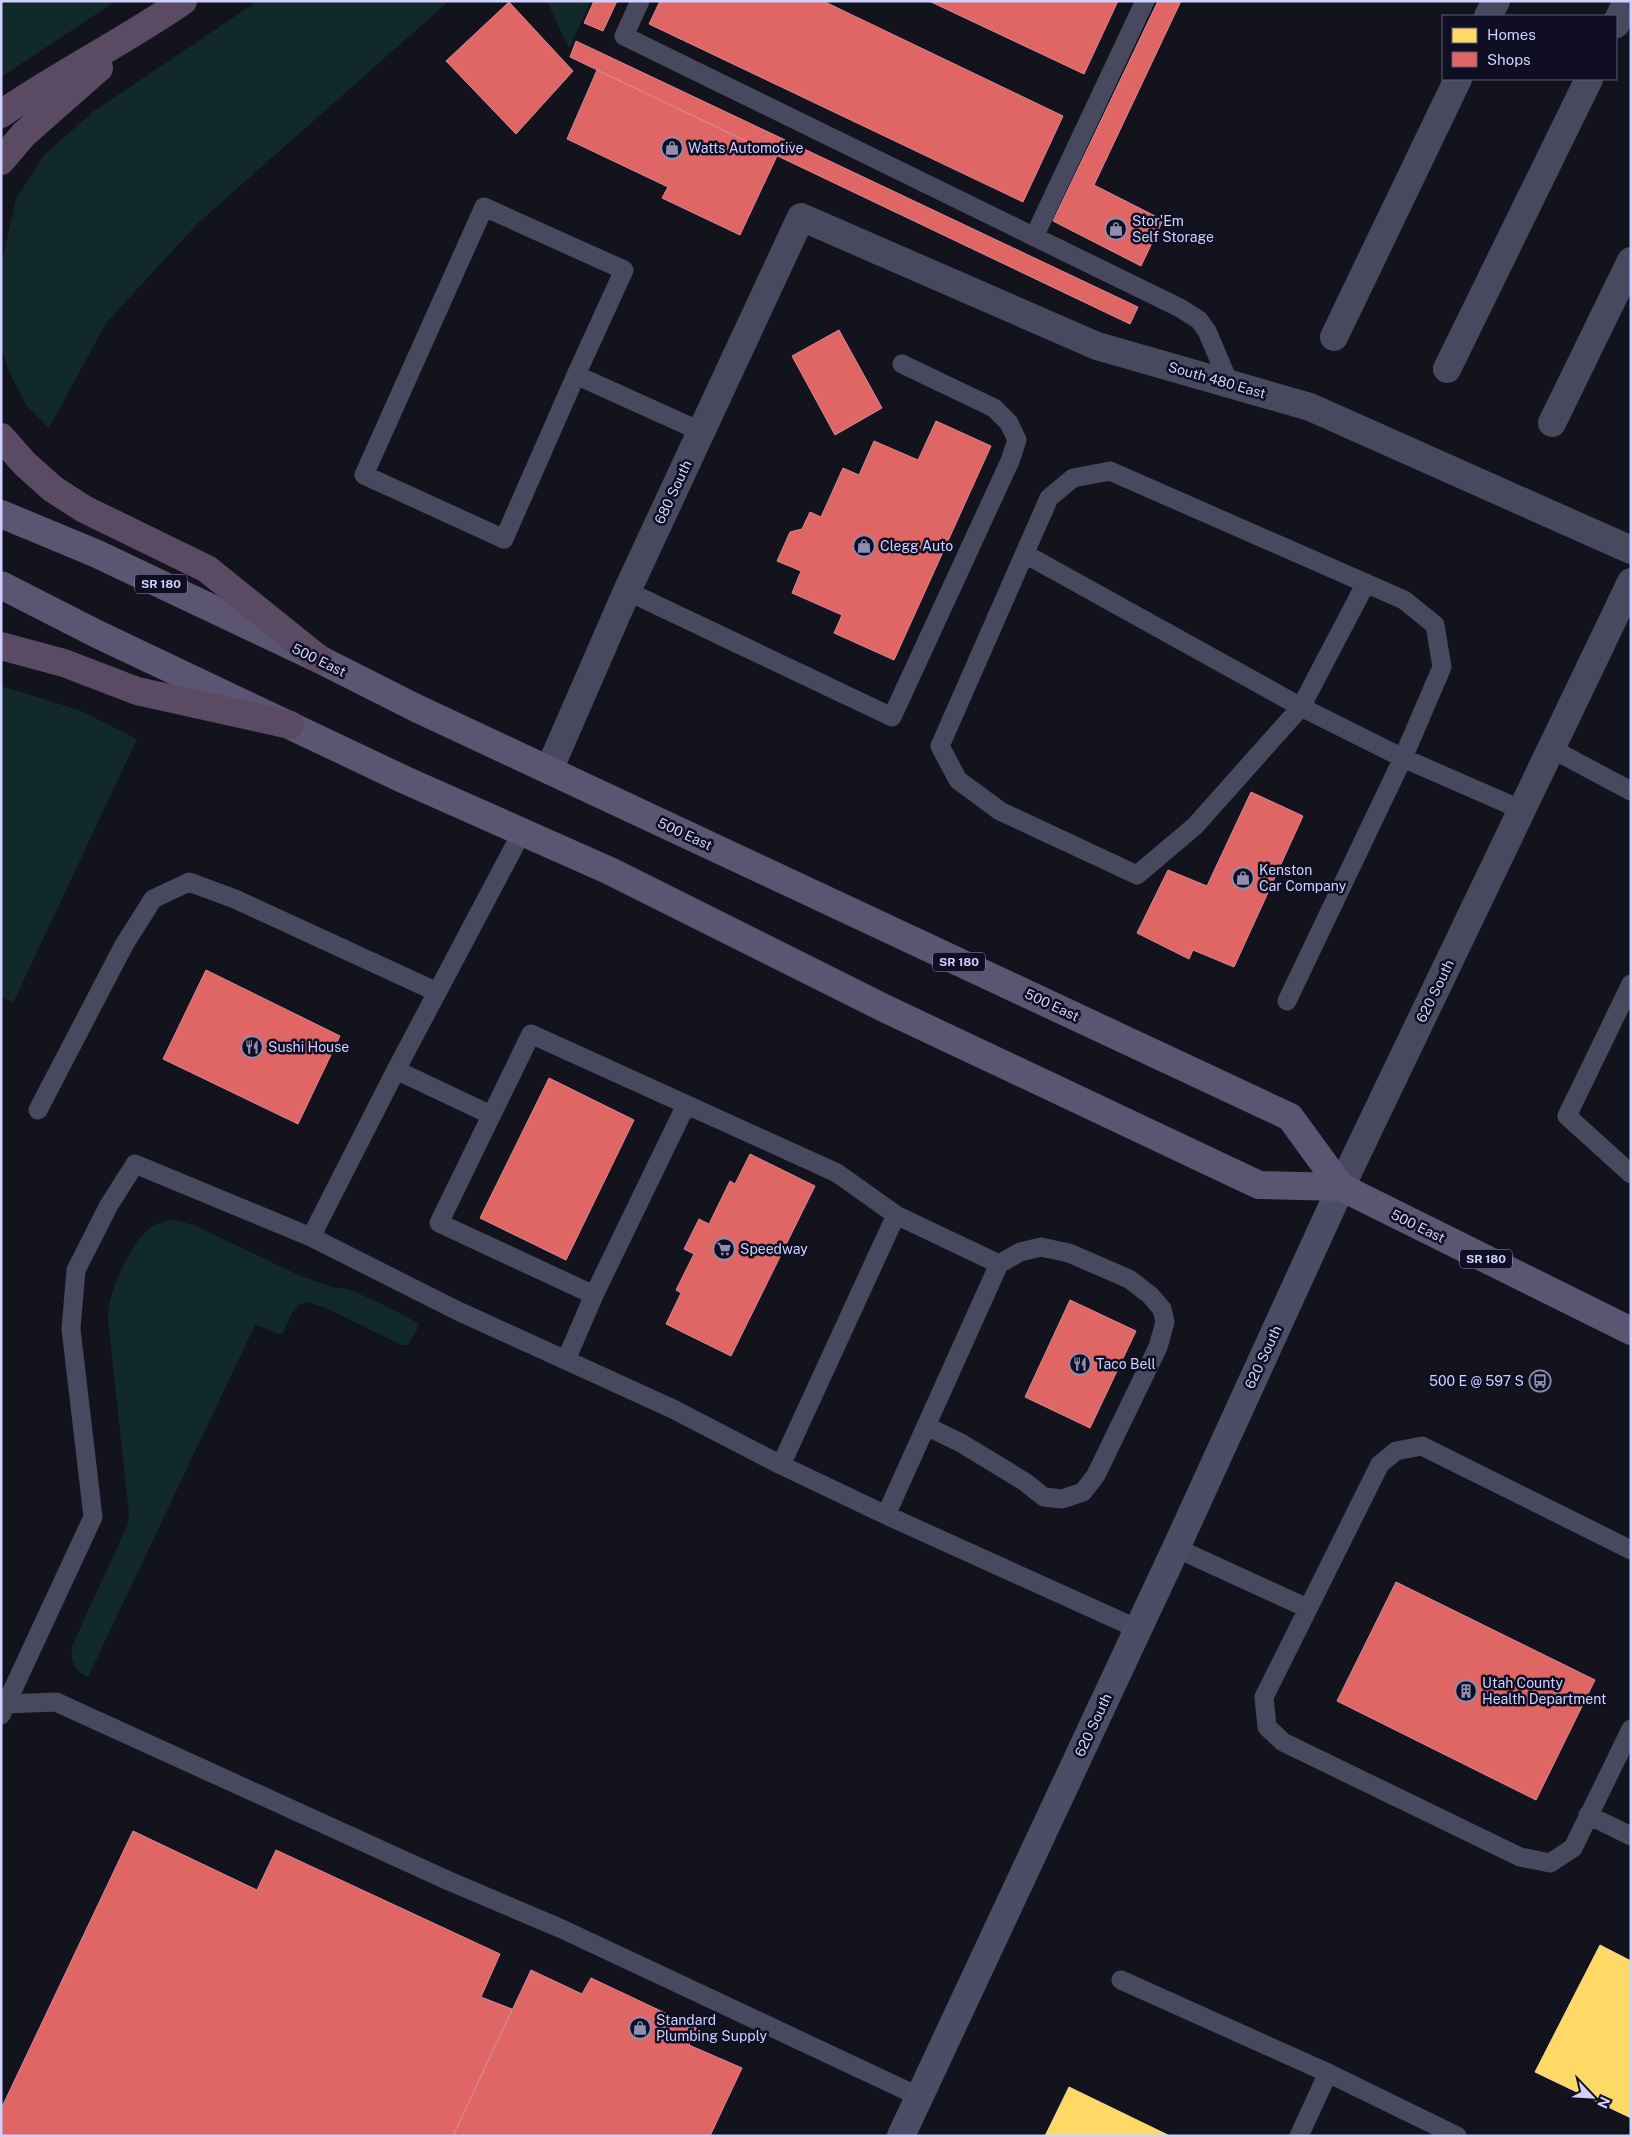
<svg xmlns="http://www.w3.org/2000/svg" width="1632" height="2137" font-family="'Public Sans',sans-serif">
<style>
.green{fill:#112928}
.homes{fill:#ffd966;stroke:#f1d794}
.shops{fill:#e06666;stroke:#db8694}
.lines{fill:none;stroke-linecap:round;stroke-linejoin:round}
.lane{stroke:#48495f;stroke-width:19}
.street{stroke:#48495f;stroke-width:28}
.secondary{stroke:#4a4d65;stroke-width:28}
.primary{stroke:#5b5472;stroke-width:28}
.highway{stroke:#5b4a63;stroke-width:28}
.labels{text-anchor:middle;stroke-width:5;stroke-linejoin:round;paint-order:stroke}
.shield{fill:#0f0e23;stroke:#9696bd;stroke-width:1}
.shield-label{font-size:12px;font-weight:bold;fill:#d0d1ff}
.poi-label{font-size:14px;fill:#d0d1ff;stroke:#0f0e23;text-anchor:start}
.street-label{font-size:14px;fill:#d0d1ff;stroke:#0f0e23}
</style>
<rect width="100%" height="100%" fill="#13131e"/>
<!-- green -->
<path class="green" d="M1 1H116L1 77Z
M258 1H449L198 223 106 323 49 428 27 406 9 372 1 345V265L16 199 44 155 94 111Z
M547 1H591L569 49Z
M1 686 79 710 137 739 13 1003 1 997Z
M173 1220 194 1225 296 1274 332 1287 348 1289 380 1303 418 1323 417 1330 408 1345H401L324 1307 306 1302 299 1305 293 1311 283 1333 279 1334 262 1327 255 1325 88 1677C74 1671 70 1660 72 1646L128 1524 129 1514 108 1320C106 1296 131 1241 151 1227 157 1223 166 1221 173 1220Z"/>
<!-- homes -->
<path class="homes" d="M1600 1945 1631 1961V2118L1535 2072Z
M1069 2087 1170 2136H1045Z"/>
<!-- shops -->
<path class="shops" d="M594 1H617L603 31 584 23Z
M660 1H823L1063 116 1023 202 649 24Z
M929 1H1118L1084 74Z
M1158 1H1181L1094 185 1163 220 1141 266 1053 221Z
M509 2 573 71 516 134 446 61Z
M576 41 1138 307 1130 324 570 57Z
M597 70 777 156 740 235 662 198 668 187 567 139Z
M839 330 882 408 835 435 792 356Z
M936 421 991 446 894 660 834 633 842 615 792 593 801 571 777 561 790 532 802 529 810 512 821 517 843 468 859 475 874 441 918 460Z
M1251 792 1303 816 1234 967 1193 950 1189 959 1137 933 1168 870 1207 886Z
M206 970 340 1036 298 1124 163 1059Z
M549 1078 634 1120 566 1260 480 1218Z
M750 1154 815 1186 731 1356 666 1324 681 1293 676 1290 694 1254 684 1249 699 1219 709 1224 730 1181 735 1184Z
M1070 1300 1136 1331 1090 1428 1025 1397Z
M1396 1582 1595 1680 1536 1800 1337 1701Z
M133 1831 257 1890 276 1850 500 1954 481 1997 512 2009 453 2136H1V2109Z
M531 1970 582 1994 591 1978 697 2028 689 2045 742 2068 710 2136H453Z"/>
<g class="lines">
<!-- lane -->
<path class="lane" d="M640 1 624 36 1180 308 1199 320 1207 331 1229 383
M1034 237 1145 1
M576 375 624 270 484 207 364 475 504 539 576 375 702 432
M1110 471 1404 600 1435 625 1442 667 1403 758 1301 707 1195 826 1137 875 1000 811 958 780 940 746 1049 498 1073 478Z
M1025 554 1301 707 1366 583
M627 591 892 717 1010 461 1017 440 1009 423 994 408 902 364
M1552 749 1631 791
M1631 984 1567 1116 1631 1174
M1287 1001 1403 758 1522 810
M396 1070 491 1115
M38 1110 124 945 153 899 189 882 235 899 437 992
M311 1237 396 1070 522 832
M594 1295 686 1105
M566 1360 594 1295 439 1223 531 1034 837 1173 896 1215 999 1264 886 1515
M926 1426 961 1443 1025 1482 1044 1497 1062 1499 1083 1492 1096 1475 1158 1347 1165 1322 1162 1309 1150 1295 1129 1279 1069 1253 1041 1247 1020 1252 999 1264
M781 1465 896 1215
M1176 1548 1307 1608
M1631 1550 1422 1446 1396 1451 1380 1464 1264 1697 1267 1727 1283 1742 1520 1857 1550 1863 1573 1848 1631 1729
M6 1704 56 1702 449 1881 562 1929 920 2097
M1 1715 93 1517 71 1329 76 1270 109 1205 135 1164 311 1237 458 1311 673 1409 781 1465 886 1515 1138 1629
M1588 1815 1631 1836
M1121 1980 1328 2073
M1299 2136 1328 2073 1457 2136"/>
<!-- street -->
<path class="street" d="M1488 16 1496 1
M1616 24 1627 1
M1334 337 1458 79
M1447 369 1589 79
M1552 423 1631 261
M549 770 627 591 801 217 1097 346 1310 407 1631 550
M1341 1187 1631 582"/>
<!-- secondary -->
<path class="secondary" d="M901 2136 1176 1548 1341 1187"/>
<!-- primary -->
<path class="primary" d="M1 514 95 553 319 659 416 708 1290 1117 1341 1187
M1 585 97 634 405 780 610 871 886 1009 1259 1185 1341 1187 1631 1331"/>
<!-- highway -->
<path class="highway" d="M1 114C60 73 124 42 183 1
M1 161 24 134 99 68
M1 437 25 464 53 489 84 509 207 569 319 659
M1 646 64 663 137 691 290 725"/>
</g>
<!-- icons -->
<defs>
<g id="shop-ring" transform="scale(1.125)"><circle r="9.5" fill="#0f0e23" stroke="#8e8eb0" stroke-width="1.5"/><path d="M-5-2.5h2.3a2.7 3.5 0 0 1 5.4 0H5L5.5 6h-11ZM-1.5-2.5h3a1.5 2.3 0 0 0-3 0Z" fill="#8e8eb0"/></g>
<g id="restaurant-ring" transform="scale(1.125)"><circle r="9.5" fill="#0f0e23" stroke="#8e8eb0" stroke-width="1.5"/><path d="M-5-6h1v4h1v-4h1v4h1v-4h1v5L-1.5 .5V6h-2V.5L-5-1ZM5-6V6H3V1.5H1.5Q1.5-4 5-6Z" fill="#8e8eb0"/></g>
<g id="supermarket-ring" transform="scale(1.125)"><circle r="9.5" fill="#0f0e23" stroke="#8e8eb0" stroke-width="1.5"/><path d="M-6-5.5h2.5l.6 2H6L4.5 2H-2.5L-4.4-4H-6ZM-1.5 3.2a1.3 1.3 0 1 0 .1 0ZM3 3.2a1.3 1.3 0 1 0 .1 0Z" fill="#8e8eb0"/></g>
<g id="bus-ring" transform="scale(1.125)"><circle r="9.5" fill="#0f0e23" stroke="#8e8eb0" stroke-width="1.5"/><path d="M-5-6H5V4H4V6H2V4H-2V6H-4V4H-5ZM-3.5-4V0h7V-4ZM-3.5 1.2v1.5H-2V1.2ZM2 1.2v1.5H3.5V1.2Z" fill="#8e8eb0"/></g>
<g id="building-ring" transform="scale(1.125)"><circle r="9.5" fill="#0f0e23" stroke="#8e8eb0" stroke-width="1.5"/><path d="M-4-6H4V6H1V3H-1V6H-4ZM-2.5-4.3h1.7v1.8h-1.7ZM.8-4.3h1.7v1.8H.8ZM-2.5-1h1.7V.8h-1.7ZM.8-1h1.7V.8H.8Z" fill="#8e8eb0"/></g>
</defs>
<g fill-rule="evenodd">
<use href="#shop-ring" x="672" y="148"/>
<use href="#shop-ring" x="1116" y="229"/>
<use href="#shop-ring" x="864" y="546"/>
<use href="#shop-ring" x="1243" y="878"/>
<use href="#restaurant-ring" x="252" y="1047"/>
<use href="#supermarket-ring" x="724" y="1249"/>
<use href="#restaurant-ring" x="1080" y="1364"/>
<use href="#bus-ring" x="1540" y="1381"/>
<use href="#building-ring" x="1466" y="1691"/>
<use href="#shop-ring" x="640" y="2028"/>
</g>
<g class="labels">
<!-- shield labels -->
<g class="shield">
<rect x="135" y="574.5" width="52" height="19" rx="4"/>
<rect x="933" y="952.5" width="52" height="19" rx="4"/>
<rect x="1460" y="1249.5" width="52" height="19" rx="4"/>
</g>
<g class="shield-label">
<text x="161" y="588">SR 180</text>
<text x="959" y="966">SR 180</text>
<text x="1486" y="1263">SR 180</text>
</g>
<!-- poi labels -->
<g class="poi-label">
<text x="688" y="153">Watts Automotive</text>
<text x="1132" y="226">Stor'Em<tspan x="1132" dy="16">Self Storage</tspan></text>
<text x="880" y="551">Clegg Auto</text>
<text x="1259" y="875">Kenston<tspan x="1259" dy="16">Car Company</tspan></text>
<text x="268" y="1052">Sushi House</text>
<text x="740" y="1254">Speedway</text>
<text x="1096" y="1369">Taco Bell</text>
<text x="1524" y="1386" text-anchor="end">500 E @ 597 S</text>
<text x="1482" y="1688">Utah County<tspan x="1482" dy="16">Health Department</tspan></text>
<text x="656" y="2025">Standard<tspan x="656" dy="16">Plumbing Supply</tspan></text>
</g>
<!-- street labels -->
<g class="street-label">
<text transform="translate(1217 380) rotate(16)" y="5">South 480 East</text>
<text transform="translate(673 492) rotate(-65)" y="5">680 South</text>
<text transform="translate(319 660) rotate(26)" y="5">500 East</text>
<text transform="translate(685 834) rotate(25)" y="5">500 East</text>
<text transform="translate(1435 991) rotate(-64)" y="5">620 South</text>
<text transform="translate(1052 1005) rotate(25)" y="5">500 East</text>
<text transform="translate(1418 1226) rotate(26)" y="5">500 East</text>
<text transform="translate(1263 1357) rotate(-65)" y="5">620 South</text>
<text transform="translate(1093 1725) rotate(-65)" y="5">620 South</text>
</g>
</g>
<!-- border -->
<rect width="1632" height="2137" fill="none" stroke="#d0d1ff" stroke-width="5"/>
<!-- legend -->
<rect x="1442" y="15" width="175" height="65" fill="#0f0e23" stroke="#5c5c7b"/>
<rect x="1452" y="28" width="25" height="15" fill="#ffd966" stroke="#5c5c7b"/>
<text x="1487" y="40" font-size="15" fill="#d0d1ff">Homes</text>
<rect x="1452" y="52" width="25" height="15" fill="#e06666" stroke="#5c5c7b"/>
<text x="1487" y="65" font-size="15" fill="#d0d1ff">Shops</text>
<!-- north arrow -->
<g transform="translate(1592 2097) rotate(115)" stroke="#0f0e23" stroke-width="4" paint-order="stroke">
<path d="M0-4L9 19L0 12L-9 19Z" fill="#d0d1ff"/>
<text y="-8" font-size="14" font-weight="bold" text-anchor="middle" fill="#d0d1ff">N</text>
</g>
</svg>
